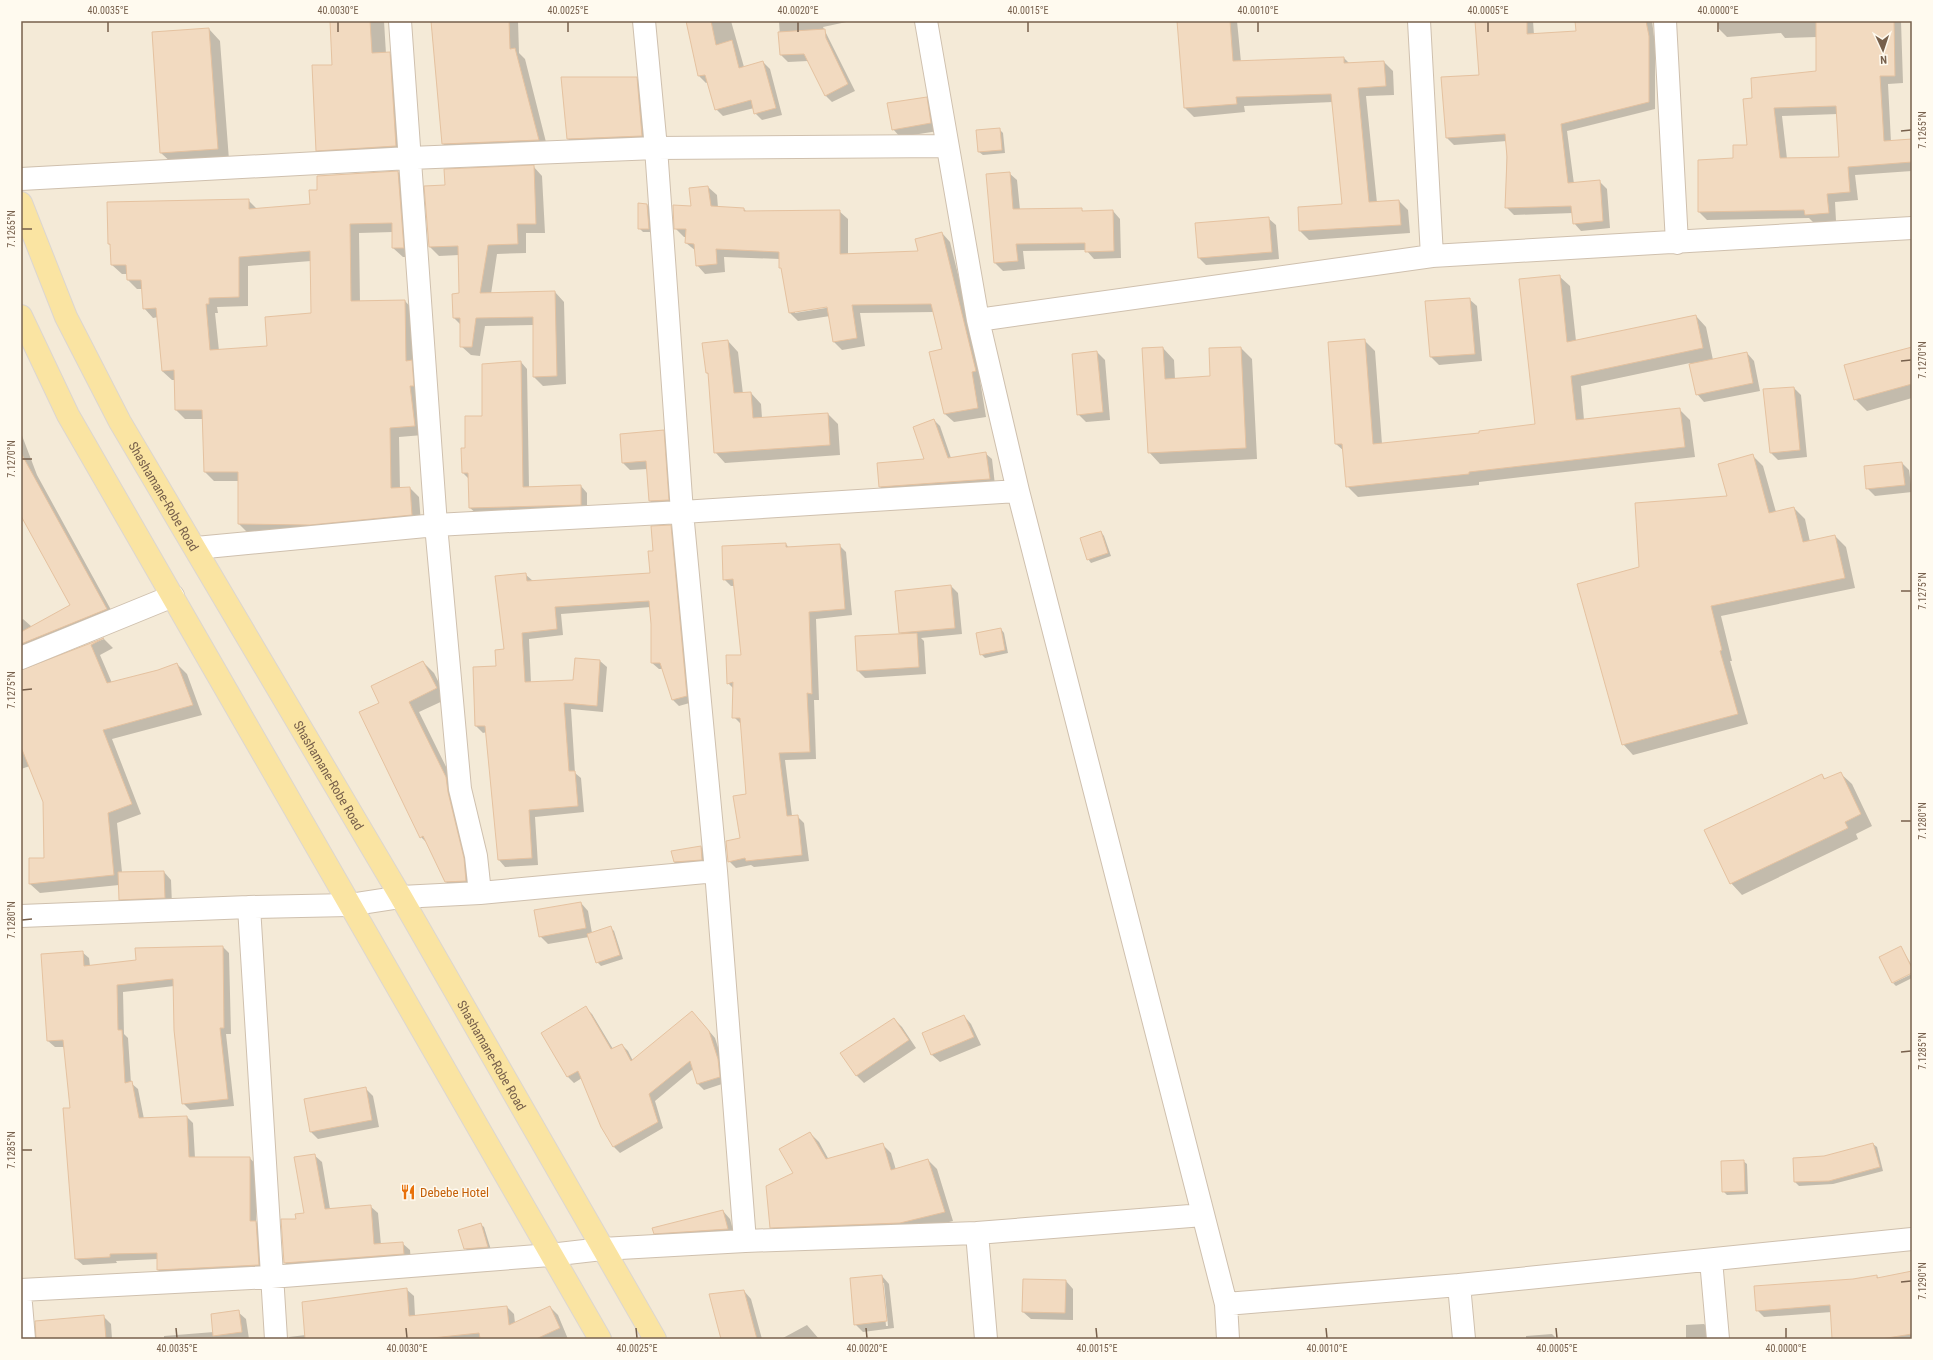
<svg xmlns="http://www.w3.org/2000/svg" width="1933" height="1360" font-family="'Roboto Condensed',sans-serif">
<style>
.residential{fill:#f4ead7}
.shadow{fill:#0003;fill-rule:evenodd}
.building{fill:#f2dac0;stroke:#e5c2a0;fill-rule:evenodd}
.lines{fill:none;stroke-linecap:round;stroke-linejoin:round}
.minor-casing{stroke:#cfc0ae;stroke-width:24}
.major-casing{stroke:#dcd6d0;stroke-width:24}
.minor{stroke:#fff;stroke-width:22}
.major{stroke:#fae4a2;stroke-width:22}
.ticks{fill:none;stroke:#77604c;stroke-width:1.5}
.labels{text-anchor:middle;stroke-width:3;stroke-linejoin:round;paint-order:stroke}
.street-label{font-size:13px;fill:#77604c;stroke:#fffaef}
.food-label{font-size:13px;fill:#c56008;stroke:#fffaef;text-anchor:start}
.neatline{fill:none;stroke:#77604c;stroke-width:1.5}
.ticks-label{font-size:10px;text-anchor:middle;fill:#77604c}
</style>
<rect width="100%" height="100%" fill="#fcf7e8"/>
<!-- residential -->
<path class="residential" d="M21 21H1912V1339H21Z"/>
<!-- shadow -->
<path class="shadow" d="M331 21H384L386 54 389 53 404 69 411 161 332 165 317 150 333 66Z
M431 21H518L519 53 525 59 548 150 453 154 443 144Z
M688 21H731L744 67 763 62 770 69 782 115 762 120 755 113 754 108 723 116 716 109 708 82 706 83 699 76Z
M779 21H851L823 27 855 91 832 102 825 95 808 61 788 62 781 55Z
M1178 21H1237L1241 62 1344 58 1350 64 1384 62 1393 71 1394 95 1366 96 1377 203 1399 201 1408 210 1410 233 1309 240 1300 231 1343 205 1333 102 1244 106 1245 112 1194 117 1185 108Z
M1476 21H1533L1534 35 1577 32 1576 21H1652L1655 44V109L1567 131 1574 184 1599 181 1607 189 1610 228 1581 231 1574 223 1573 213 1514 215 1506 207 1507 141 1454 145 1447 138 1442 78 1480 75Z
M1718 21H1901L1903 83 1888 84 1891 142 1912 140V171L1855 175 1858 200 1835 202 1836 221 1814 223 1809 218 1707 220 1699 212 1734 159 1749 146 1753 99 1817 72V37L1785 38 1781 33 1727 37 1719 29ZM1838 114 1840 158 1787 159 1782 116Z
M209 29 220 41 229 160 173 164 161 153Z
M636 78 647 88 652 146 578 149 568 139Z
M926 98 934 106 938 131 900 137 893 129Z
M999 129 1003 133 1005 153 983 155 979 152Z
M533 166 542 176 545 233H526V253L497 254 491 294 555 292 564 302 566 384 543 386 534 377V325L485 326 480 356 471 355 461 346V325L454 318 460 294 459 255 439 256 430 247 446 186Z
M398 172 407 182 413 257H403L393 248V232L359 233 360 302 405 301 414 311 423 435 399 437 400 489 410 488 419 497 421 524 248 533 239 524V481H214L205 472 204 419H185L176 410 175 380H172L162 371 158 317 153 318 144 308 143 289H137L128 280V274H122L112 265 111 246 109 244 248 200 258 210 311 205 318 191ZM311 261 312 314 268 347 219 351 215 313H218L217 307 248 306V266Z
M1009 173 1017 180 1020 210 1081 209 1084 212 1113 211 1120 219 1121 258 1094 259 1086 250 1023 251 1025 269 1003 271 995 263 987 175Z
M708 187 717 195 718 208 744 209 747 212 839 211 848 219V254L920 252 942 233 950 242 984 379 980 380 986 417 954 422 945 414 943 350 934 312 860 313 865 346 842 350 834 342 830 316 798 321 789 312 780 259 724 257 725 272 705 274 697 265 696 251 686 243V237H684L675 228ZM832 305V307L795 313V311Z
M647 205 651 208 652 232H643L639 228Z
M1268 218 1276 225 1279 259 1206 265 1199 258Z
M1559 276 1570 286 1576 341 1696 316 1706 327 1713 360 1747 353 1754 361 1760 391 1704 402 1697 394 1690 363 1581 386 1584 420 1679 409 1690 420 1695 457 1479 482V485L1358 497 1347 486 1344 451 1336 444 1364 340 1375 351 1382 444 1480 434 1536 425Z
M1469 299 1477 306 1482 361 1439 365 1431 357 1426 302Z
M728 341 738 352 743 394 751 393 761 404 762 418 828 414 838 424 840 455 725 463 715 452 709 375 707 373Z
M1163 348 1174 360 1175 379 1211 377 1241 348 1252 359 1257 459 1160 464 1149 452Z
M1912 348V398L1867 411 1855 399Z
M1097 352 1105 360 1110 420 1086 422 1078 414Z
M521 362 527 369 529 488 581 486 587 493V511L477 514 470 508 469 479 463 473 466 449 483 417Z
M1794 388 1801 395 1807 457 1778 460 1770 452Z
M934 420 940 426 951 458 985 453 992 459 995 485 886 493 880 487 926 460Z
M663 432 671 439 676 507 658 508 650 501 648 469 630 470 623 463Z
M21 433 37 475 116 619 21 660V620L23 619 32 627 72 606 21 514Z
M1752 455 1763 466 1776 512 1794 508 1805 519 1810 542 1835 536 1846 547 1855 588 1721 616 1732 661H1730L1748 724 1633 755 1623 744 1640 568 1728 497Z
M1902 463 1909 470 1912 492 1875 496 1867 488Z
M670 526 677 533 693 702 679 706 673 700 663 669H659L652 663 651 607 561 614 563 635 529 639 531 683 574 681 600 661 607 667 603 712 571 709 575 773 581 778 584 812 535 817 538 865 505 867 499 860 487 732 483 733 476 726 505 650 525 574 533 581 651 574 654 552Z
M1101 532 1104 536 1111 556 1091 563 1088 559Z
M786 544 789 548 839 545 846 552 852 615 816 619 819 700H814L816 759 785 760 792 816H797L804 823 809 861 754 867 751 865 736 868 729 861 741 839 747 795 741 724 734 717V689L728 683 742 656 735 586H731L724 579Z
M951 586 958 593 962 634 921 638 924 641 926 674 865 678 857 670 902 634 900 633Z
M1001 629 1004 633 1008 653 985 658 981 654Z
M104 639 113 648 100 655 112 683 158 671 177 664 187 674 202 715 112 739 141 814 117 823 122 872H164L171 880 172 905 127 907 120 899 119 885 40 893 30 884 45 859 44 802 30 766 21 769V671Z
M423 662 434 673 447 699 419 712 457 789 476 892 457 893 446 882 428 844 421 837 380 703Z
M1840 773 1852 784 1872 826 1856 834 1858 839 1742 895 1731 883 1822 775 1826 780Z
M701 847 708 854 709 867 682 870 674 862Z
M581 903 588 911 592 933 610 927 614 931 623 959 601 966 597 962 589 937 548 944 540 936Z
M223 947 229 953 231 1034H226L234 1106 190 1110 183 1103 174 986 123 992 124 1034 128 1038 131 1083 138 1089 144 1119 187 1117 193 1123 195 1158H250L256 1165V1222L262 1228 265 1271 164 1277 158 1270V1259L116 1261 117 1263 83 1265 76 1259 72 1109 65 1047H55L48 1041 82 952 89 958 90 966 137 961Z
M1901 947 1912 966V972Z
M1912 974V978L1896 986 1893 983Z
M586 1008 592 1014 613 1049 622 1045 628 1051 633 1061 698 1018 715 1038 724 1066 725 1083 704 1090 698 1084 693 1069 655 1101 663 1128 620 1153 614 1147 582 1078 574 1083 568 1077 542 1033Z
M964 1016 971 1024 981 1045 940 1062 932 1055 923 1034Z
M894 1019 902 1027 916 1048 864 1083 856 1075Z
M365 1088 373 1096 379 1127 318 1139 311 1132Z
M810 1133 819 1142 829 1160 882 1144 891 1153 896 1170 928 1160 937 1169 953 1221 910 1232 780 1236 771 1227Z
M1873 1144 1877 1147 1883 1171 1833 1184 1799 1186 1795 1182 1794 1159 1824 1157Z
M314 1155 322 1162 330 1209 370 1206 378 1213 381 1245 402 1243 410 1250 411 1261 292 1270 285 1263 282 1220H297L305 1214Z
M1743 1161 1747 1164 1748 1194 1727 1195 1723 1191Z
M723 1211 730 1219 735 1237 662 1241 654 1233Z
M480 1224 484 1227 491 1250 468 1251 465 1248Z
M1912 1272V1339H1833L1832 1312 1764 1317 1757 1310 1853 1280 1877 1276 1879 1279Z
M882 1276 889 1284 894 1328 863 1332 855 1324ZM882 1283H884L888 1326H886Z
M1066 1281 1073 1289V1320L1031 1319 1023 1312Z
M406 1289 414 1296 415 1316 507 1307 514 1314 515 1323 550 1307 558 1315 568 1339H289V1337L306 1335Z
M744 1291 751 1299 762 1339H722Z
M238 1312 246 1319 249 1339H164V1336L214 1332 217 1335 211 1315Z
M103 1316 111 1324 112 1339H57Z
M1704 1324 1711 1331V1339H1683L1686 1338V1325Z
M807 1325 819 1339H783V1338Z
M1552 1334 1557 1339H1526V1336Z"/>
<!-- building -->
<path class="building" d="M330 21H370L372 53 390 52 396 146 316 151 312 65H332Z
M431 21H509L510 49 515 48 539 140 442 144Z
M686 21H711L716 45 732 40 739 68 763 61 776 108 754 114 751 100 715 110 705 75 698 76Z
M1177 21H1230L1233 61 1344 57V63L1384 61 1386 86 1358 88 1369 202 1399 200 1401 225 1299 231 1298 207 1342 204 1331 94 1236 97 1237 104 1184 108Z
M1475 21H1527V34L1576 31 1575 21H1646L1649 36V102L1561 124 1568 183 1600 180 1603 221 1573 224 1571 206 1505 208 1507 157 1505 134 1446 138 1441 77 1479 75Z
M1816 21H1894L1895 76H1880L1884 141 1912 139V162L1848 167 1850 192 1827 194 1829 213 1805 215 1804 210 1698 212V160L1733 158V145H1747L1743 99 1752 98 1751 78 1816 71ZM1836 106 1839 157 1780 158 1774 108Z
M209 28 218 149 160 153 152 32Z
M825 29 826 38 848 84 825 96 804 54 780 55 778 32Z
M561 77H637L642 136 567 139Z
M927 97 931 123 892 130 887 103Z
M1000 128 1002 150 978 152 976 130Z
M534 165 536 224H517L518 244 488 245 480 293 555 291 557 376 533 377V317L476 318 472 347H460V318H453L452 294 459 293 458 246 429 247 424 186 445 185 444 169Z
M398 171 404 248H392V223L350 224 351 301 405 300 406 361 412 360 414 386H410L415 426 390 428 391 488 410 487 412 515 310 525 238 524V472H204L202 410H175L174 370 162 371 156 308 143 309 141 280H127L126 265H111L110 244H108L107 202 249 199V209L310 204 309 190H317V176ZM310 251 311 313 265 317 267 346 210 350 206 304H209V298L239 297V257Z
M1010 172 1013 209 1082 208V211L1113 210 1114 251 1085 252V243L1016 244 1018 261 994 263 986 174Z
M708 186 711 206 744 208V211L840 210V254L918 251 915 239 942 232 976 371 972 372 978 408 944 414 929 352 942 349 931 304 852 305 857 338 833 342 827 307 789 313 781 268H779V252L716 249 717 264 696 266 694 244 685 243 686 229H674L673 205 691 206 689 188Z
M638 203 647 204 649 229H638Z
M1269 217 1272 252 1198 258 1195 223Z
M1560 275 1567 342 1696 315 1703 348 1571 376 1576 420 1680 408 1685 447 1469 472V474L1346 487 1342 444H1335L1328 342 1365 339 1373 444 1479 433V431L1535 424 1519 279Z
M1470 298 1475 354 1430 357 1425 301Z
M728 340 734 393 751 392 753 418 828 413 830 445 714 453 708 373H706L702 343Z
M1163 347 1165 379 1210 376 1209 348 1241 347 1246 448 1148 453 1142 348Z
M1912 347V384L1854 400 1844 365Z
M1097 351 1103 412 1077 415 1072 354Z
M1747 352 1753 383 1696 395 1689 364Z
M521 361 523 487 581 485V505L469 508 468 473H462L461 448H465V416H482V364Z
M1794 387 1800 450 1770 453 1763 389Z
M934 419 948 458 986 452 990 479 879 487 877 463 924 459 913 427Z
M664 430 669 500 649 501 646 461 622 463 620 434Z
M21 453 107 609 21 644V632L70 605 21 516Z
M1753 454 1769 513 1794 507 1803 542 1835 535 1845 578 1711 606 1722 650 1720 651 1738 714 1622 745 1577 584 1639 567 1635 503 1727 496 1718 464Z
M1902 462 1905 485 1866 489 1864 466Z
M671 525 687 696 672 700 660 663H651V624L649 601 555 607 557 629 522 633 525 682 573 680 575 658 600 660 597 706 564 703 569 771H575L578 806 529 810 532 858 498 860 485 726H475L473 667 496 666 495 650 504 649 495 576 526 573 527 581 650 573 648 551H653L651 526Z
M1101 531 1108 553 1087 560 1080 538Z
M786 543V547L840 544 845 609 809 612 812 694 807 693 810 752 779 753 787 816 798 815 802 855 746 861 745 858 728 862 726 841 740 838 733 796 746 794 740 718H732L733 682 727 684 726 655H741L733 579 723 580 722 546Z
M951 585 955 628 899 633 895 591Z
M1001 628 1005 650 980 655 976 633Z
M917 633 919 667 857 671 855 636Z
M104 638 91 645 107 683 158 670 177 663 193 705 103 730 132 804 108 813 114 875 29 884V858H44L43 802 21 747V670Z
M423 661 437 688 409 702 446 777 448 792 464 858 466 881 445 882 423 836 420 838 359 712 379 703 371 686Z
M1841 772 1861 814 1845 822 1848 828 1730 884 1704 830 1822 774 1824 779Z
M701 846 702 860 674 862 671 851Z
M164 871 165 898 119 900 118 872Z
M581 902 586 928 539 937 534 910Z
M611 926 620 955 596 963 587 934Z
M223 946 224 1028H220L228 1099 182 1104 174 1030 173 979 117 985 118 1030H122L125 1083 132 1081 139 1118 187 1116 189 1157H250V1221H256L259 1265 157 1270V1253L110 1254V1257L75 1259 63 1108H70L63 1040 47 1041 41 954 83 951 84 966 136 960 135 948Z
M1901 946 1912 968V973L1892 983 1879 957Z
M586 1006 611 1049 622 1044 631 1061 692 1011 709 1031 718 1059 720 1077 697 1084 690 1061 649 1094 658 1122 613 1147 601 1127 578 1071 567 1077 541 1033Z
M964 1015 974 1037 931 1055 922 1033Z
M894 1018 909 1040 856 1076 840 1053Z
M366 1087 372 1120 310 1132 304 1099Z
M810 1132 826 1159 883 1143 891 1170 928 1159 945 1212 900 1223 770 1228 766 1186 793 1173 779 1149Z
M1873 1143 1880 1167 1829 1181 1794 1182 1793 1158 1824 1156Z
M315 1154 325 1209 371 1205 374 1244 403 1242 404 1254 284 1263 281 1219H296L295 1214 304 1213 294 1157Z
M1744 1160 1745 1191 1722 1192 1721 1161Z
M723 1210 728 1229 654 1234 652 1228Z
M481 1223 488 1247 464 1249 458 1230Z
M1912 1271V1334L1881 1339H1832L1830 1305 1756 1311 1754 1286 1853 1279 1877 1275V1278Z
M882 1275 887 1321 854 1325 850 1278Z
M1023 1279 1066 1280 1065 1313 1022 1312Z
M407 1288 409 1316 507 1306 509 1325 550 1306 560 1328 536 1339H477L480 1338 479 1333 423 1339H305L302 1302Z
M744 1290 757 1339H721L709 1294Z
M239 1310 242 1332 213 1336 211 1314Z
M104 1315 106 1339H36L35 1321Z"/>
<g class="lines">
<!-- minor casing -->
<g class="minor-casing">
<path id="minor" d="M400 21 436 525 460 789 476 856 480 893
M644 21 656 148 682 512 716 871 745 1241
M926 21 978 320 1018 491 1226 1304 1228 1339
M1419 21 1432 256
M1665 21 1677 243
M21 179 410 158 656 148 947 146
M978 320 1432 256 1912 228
M196 548 436 525 682 512 1018 491
M21 658 173 596
M249 907 276 1339
M21 916 249 907 349 905 401 897 480 893 716 871
M977 1233 986 1339
M1711 1260 1718 1339
M1459 1285 1464 1339
M21 1290 271 1277 550 1255 602 1249 745 1241 977 1233 1203 1215
M21 1304 24 1339
M1226 1304 1459 1285 1912 1239"/>
</g>
<!-- major casing -->
<g class="major-casing">
<g id="major">
<path id="s1" d="M21 203 66 317 120 422 401 897 655 1339"/>
<path d="M21 316 68 415 600 1339"/>
</g>
</g>
<!-- minor -->
<use href="#minor" class="minor"/>
<!-- major -->
<use href="#major" class="major"/>
</g>
<!-- ticks -->
<path class="ticks" d="M108 22V32M338 22V32M568 22V32M798 22V32M1028 22V32M1258 22V32M1488 22V32M1718 22V32M1901 131 1911 130M22 229H32M1901 361 1911 360M22 459H32M1901 591H1911M22 690 32 689M1901 821H1911M22 920 32 919M1901 1052 1911 1051M22 1150H32M1901 1282 1911 1281M176 1328 177 1338M406 1328 407 1338M636 1328 637 1338M866 1328 867 1338M1096 1328 1097 1338M1326 1328 1327 1338M1556 1328 1557 1338M1786 1328V1338"/>
<!-- icons -->
<defs>
<g id="restaurant-bare" transform="scale(1.2)"><path d="M-5-6h1v4h1v-4h1v4h1v-4h1v5L-1.5 .5V6h-2V.5L-5-1ZM5-6V6H3V1.5H1.5Q1.5-4 5-6Z" fill="#e8710a" stroke="#fffaef" stroke-width="2.5" paint-order="stroke"/></g>
</defs>
<g fill-rule="evenodd">
<use href="#restaurant-bare" x="408" y="1192"/>
</g>
<g class="labels">
<!-- street labels -->
<g class="street-label">
<text dy="5" stroke="none"><textPath href="#s1" startOffset="327">Shashamane-Robe Road</textPath></text>
<text dy="5" stroke="none"><textPath href="#s1" startOffset="651">Shashamane-Robe Road</textPath></text>
<text dy="5" stroke="none"><textPath href="#s1" startOffset="975">Shashamane-Robe Road</textPath></text>
</g>
<!-- food labels -->
<g class="food-label">
<text x="420" y="1197">Debebe Hotel</text>
</g>
</g>
<!-- border -->
<rect width="1933" height="1360" fill="none" stroke="#fffaef" stroke-width="44"/>
<!-- north arrow -->
<g transform="translate(1883 50) rotate(177)" stroke="#fffaef" stroke-width="3" paint-order="stroke">
<path d="M0-3L7 15L0 10L-7 15Z" fill="#77604c"/>
<text y="-6" font-size="11" font-weight="bold" text-anchor="middle" fill="#77604c">N</text>
</g>
<rect x="22" y="22" width="1889" height="1316" class="neatline"/>
<g class="ticks-label">
<text x="108" y="14">40.0035°E</text>
<text x="338" y="14">40.0030°E</text>
<text x="568" y="14">40.0025°E</text>
<text x="798" y="14">40.0020°E</text>
<text x="1028" y="14">40.0015°E</text>
<text x="1258" y="14">40.0010°E</text>
<text x="1488" y="14">40.0005°E</text>
<text x="1718" y="14">40.0000°E</text>
<text transform="translate(1922 130) rotate(-90)" y="4">7.1265°N</text>
<text transform="translate(11 229) rotate(-90)" y="4">7.1265°N</text>
<text transform="translate(1922 360) rotate(-90)" y="4">7.1270°N</text>
<text transform="translate(11 459) rotate(-90)" y="4">7.1270°N</text>
<text transform="translate(1922 591) rotate(-90)" y="4">7.1275°N</text>
<text transform="translate(11 690) rotate(-90)" y="4">7.1275°N</text>
<text transform="translate(1922 821) rotate(-90)" y="4">7.1280°N</text>
<text transform="translate(11 920) rotate(-90)" y="4">7.1280°N</text>
<text transform="translate(1922 1051) rotate(-90)" y="4">7.1285°N</text>
<text transform="translate(11 1150) rotate(-90)" y="4">7.1285°N</text>
<text transform="translate(1922 1281) rotate(-90)" y="4">7.1290°N</text>
<text x="177" y="1352">40.0035°E</text>
<text x="407" y="1352">40.0030°E</text>
<text x="637" y="1352">40.0025°E</text>
<text x="867" y="1352">40.0020°E</text>
<text x="1097" y="1352">40.0015°E</text>
<text x="1327" y="1352">40.0010°E</text>
<text x="1557" y="1352">40.0005°E</text>
<text x="1786" y="1352">40.0000°E</text>
</g>
</svg>
